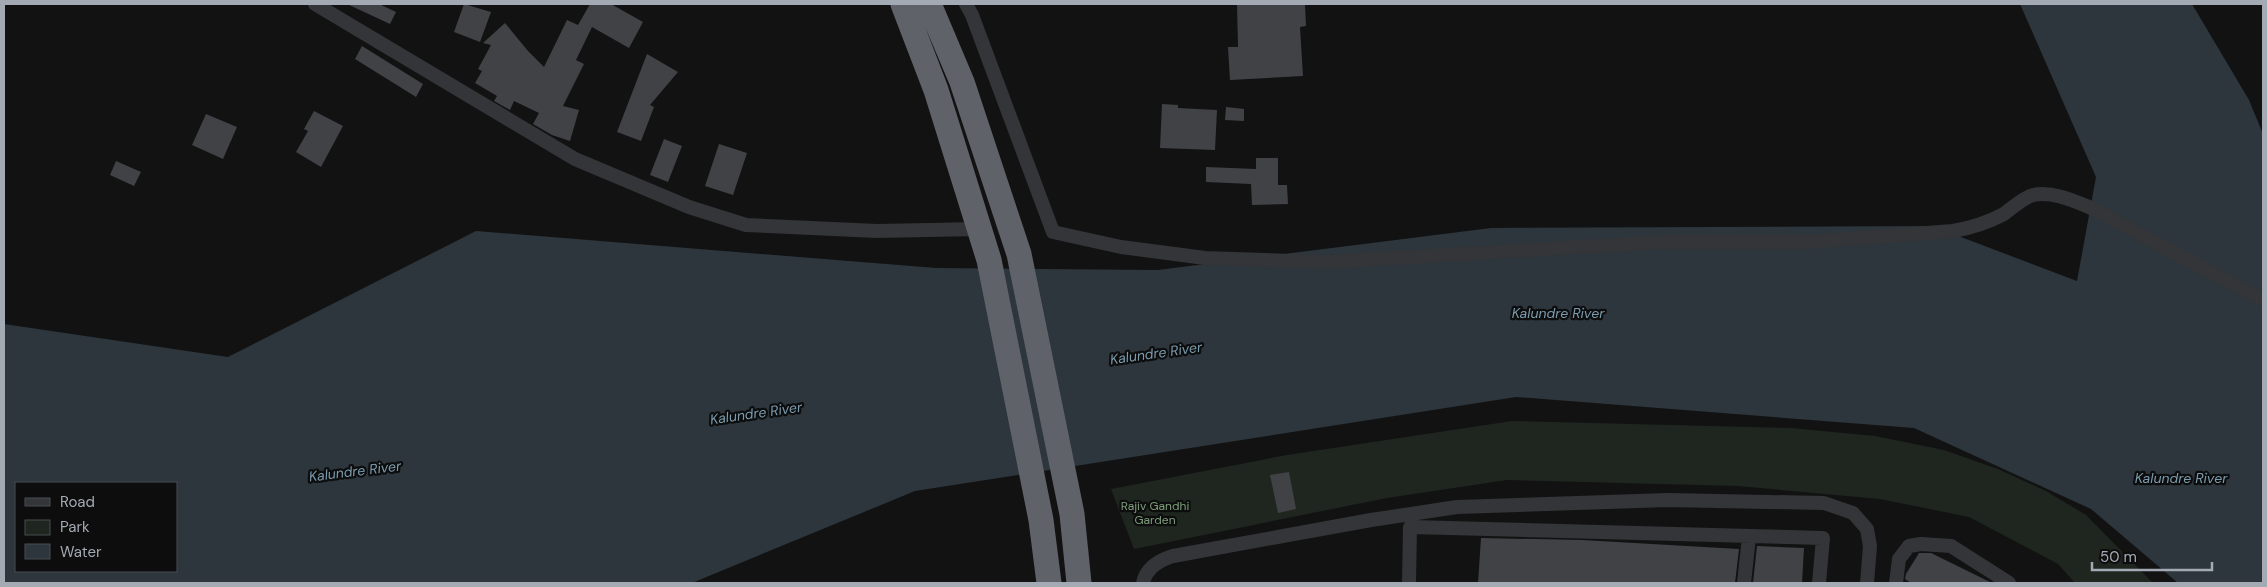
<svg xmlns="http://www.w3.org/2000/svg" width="2267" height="587" font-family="'DM Sans',sans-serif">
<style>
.green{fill:#1e261f}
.water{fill:#2c363c;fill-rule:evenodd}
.building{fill:#414246}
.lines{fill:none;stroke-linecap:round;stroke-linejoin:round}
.street{stroke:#333538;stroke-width:14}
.highway{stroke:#5f6369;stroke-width:25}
.labels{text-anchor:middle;stroke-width:4.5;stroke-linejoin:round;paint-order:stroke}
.park-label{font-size:12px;fill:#7d9e7b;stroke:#0d0d0e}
.water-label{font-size:14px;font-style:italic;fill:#7b9cae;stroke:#0d0d0e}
</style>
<rect width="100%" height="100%" fill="#121213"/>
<!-- green -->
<path class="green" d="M1512 421 1791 428 1875 436 1944 450 1998 469 2046 491 2086 515 2153 583H2075L2058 564 1969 517 1880 499 1738 486 1507 480 1387 498 1134 549 1111 489 1287 455Z"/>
<!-- water -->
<path class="water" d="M2020 4H2192L2249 100 2263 134V583H2178L2091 509 1914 428 1516 397 915 491 692 583H4V324L228 357 476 231 936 268 1158 270 1491 228 1932 226 2077 281 2096 177ZM16 483H176V571H16Z"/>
<!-- building -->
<path class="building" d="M347 4H379L396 12 390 24Z
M464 4 491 12 480 42 454 32Z
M590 4H611L643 22 629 48 592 27 576 60 584 64 563 106 579 110 570 141 552 135 533 124 539 113 514 101 510 110 494 101 497 96 475 83 482 71 478 69 491 45 483 43 505 23 528 51 544 67 567 20 578 25Z
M1237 4H1305L1306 26 1300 27 1303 76 1230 80 1228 47H1238Z
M362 46 423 84 416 97 355 59Z
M647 54 678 72 650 105 654 107 641 141 617 132Z
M1162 104 1178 105V108L1217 110 1215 150 1160 148Z
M1226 107 1244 109V121L1225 120Z
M314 111 343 126 321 167 296 152 308 131 304 129Z
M206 114 237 127 223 159 192 145Z
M664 139 682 146 668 182 650 175Z
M719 144 747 153 733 195 705 186Z
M1256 158H1278V185H1287L1288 204 1252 205 1251 184 1206 182V167L1256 169Z
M116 161 141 172 134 186 110 175Z
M1289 472 1296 509 1278 513 1270 475Z
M1481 538 1582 540 1739 549 1735 583H1478Z
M1757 546 1804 548 1802 583H1753Z
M1919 553H1931L1992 583H1911L1905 579 1906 574Z"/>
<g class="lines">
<!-- street -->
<path class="street" d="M315 4 575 159 689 207 746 225 877 231 980 229
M966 4 972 15 1053 232 1121 247 1205 258 1327 262 1665 242H1809L1953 231C1971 228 1987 223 2004 214 2012 208 2023 198 2033 195 2052 191 2072 200 2089 207L2263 300
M1143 583C1146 568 1160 560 1173 556L1371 520 1457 507 1668 500 1824 503 1853 513 1867 529 1870 546 1867 583
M1409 583 1410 527 1823 538 1819 583
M1744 583 1749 537
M1896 583 1899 559 1909 546 1921 544 1951 546 2009 583"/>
<!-- highway -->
<path class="highway" d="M903 4 936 90 989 260 1041 520 1049 583
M929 4 962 82 1019 254 1072 514 1079 583"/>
</g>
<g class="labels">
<!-- park labels -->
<g class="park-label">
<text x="1155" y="510">Rajiv Gandhi<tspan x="1155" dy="14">Garden</tspan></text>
</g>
<!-- water labels -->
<g class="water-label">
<text x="1558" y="318">Kalundre River</text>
<text transform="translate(1156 353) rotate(-8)" y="5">Kalundre River</text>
<text transform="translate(756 413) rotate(-8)" y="5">Kalundre River</text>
<text transform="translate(355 471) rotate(-7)" y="5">Kalundre River</text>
<text x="2181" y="483">Kalundre River</text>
</g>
</g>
<!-- border -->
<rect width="2267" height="587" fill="none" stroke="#a4aab4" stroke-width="10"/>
<!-- legend -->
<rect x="15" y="482" width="162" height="90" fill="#0d0d0e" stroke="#494c50"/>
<rect x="25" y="498" width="25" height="8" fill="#333538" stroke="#494c50"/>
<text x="60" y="507" font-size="15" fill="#a4aab4">Road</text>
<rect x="25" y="520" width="25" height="15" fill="#1e261f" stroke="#494c50"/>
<text x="60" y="532" font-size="15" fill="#a4aab4">Park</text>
<rect x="25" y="544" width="25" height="15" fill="#2c363c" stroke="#494c50"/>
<text x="60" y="557" font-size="15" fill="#a4aab4">Water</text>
<!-- scale -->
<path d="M2092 562v8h120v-8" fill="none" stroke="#a4aab4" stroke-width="2.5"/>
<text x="2100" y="562" font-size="15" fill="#a4aab4" stroke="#0d0d0e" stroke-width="4" paint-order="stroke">50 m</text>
</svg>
